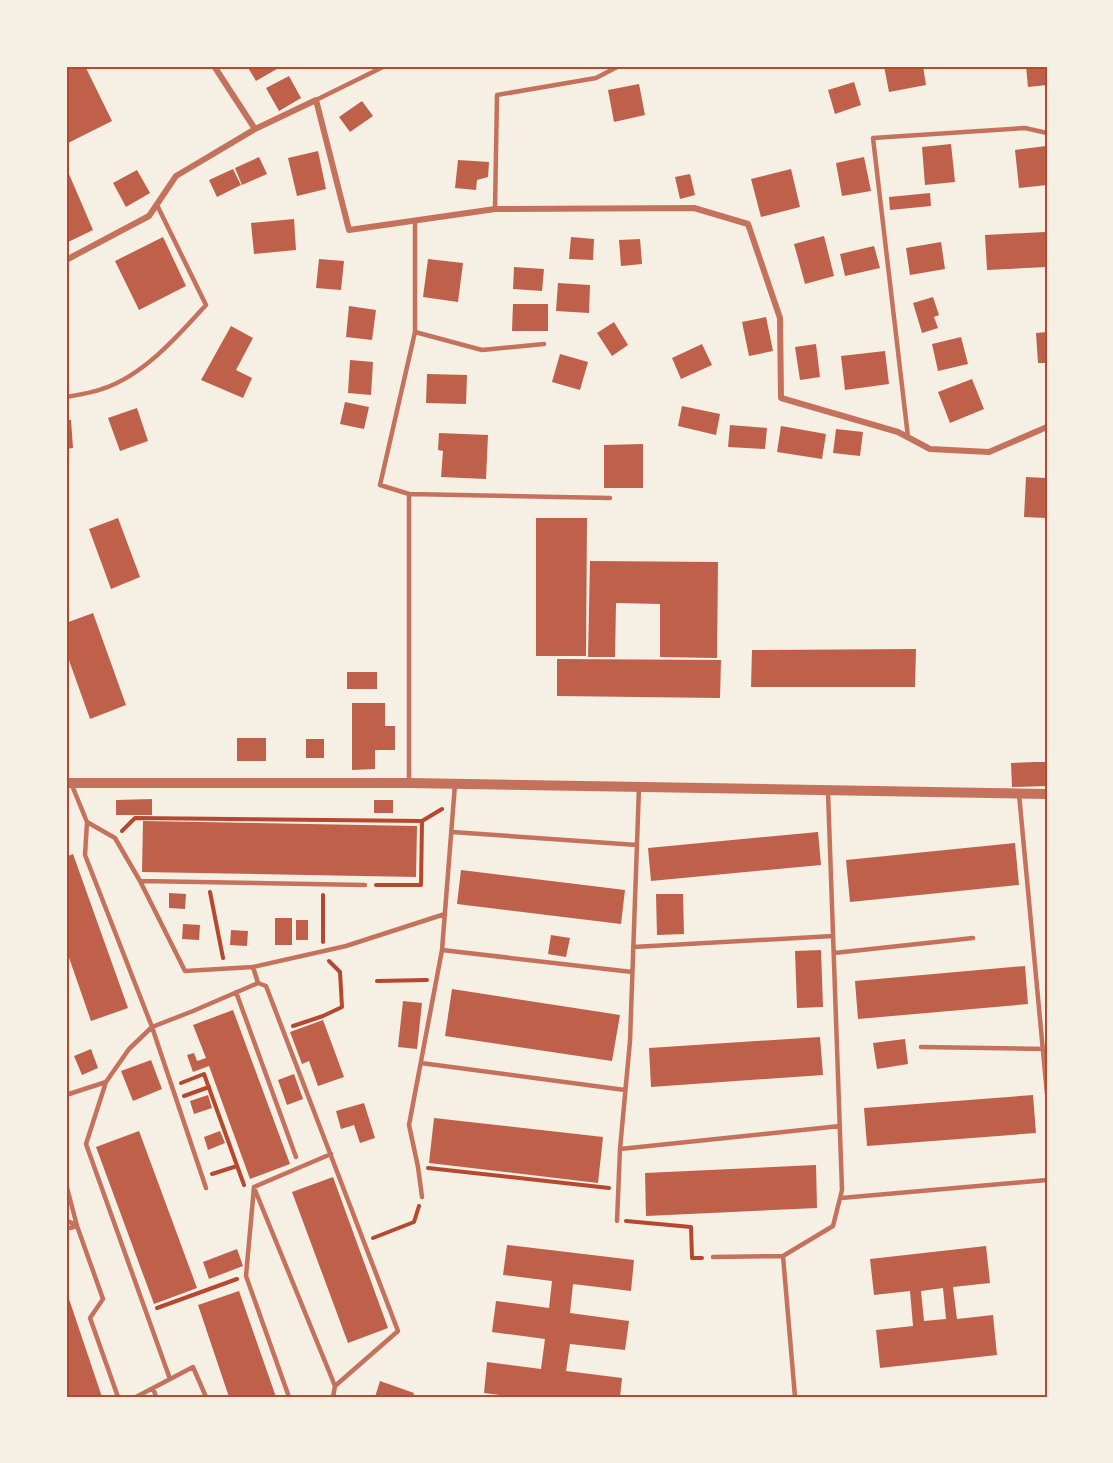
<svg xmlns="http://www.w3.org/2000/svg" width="1113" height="1463" font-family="'Work Sans',sans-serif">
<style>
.building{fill:#bf614a;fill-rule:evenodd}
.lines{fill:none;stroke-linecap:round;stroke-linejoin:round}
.path{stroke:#b5482f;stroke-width:4}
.service{stroke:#c5725c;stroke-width:4.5}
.minor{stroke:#c5725c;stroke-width:6}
.tertiary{stroke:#c5725c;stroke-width:10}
.neatline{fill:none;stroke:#b5482f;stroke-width:2}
</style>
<rect width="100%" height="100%" fill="#f6efe4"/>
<!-- building -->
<path class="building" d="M66 66H85L112 121 66 144Z
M247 66H282L256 81Z
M884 66H923L926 85 889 92Z
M1026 66H1047V85L1028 87Z
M289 76 301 98 279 111 266 88Z
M854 82 861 105 835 114 828 90Z
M639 84 645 115 614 122 608 90Z
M362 101 373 116 350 132 339 117Z
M951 144 955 182 925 185 922 147Z
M1046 146 1047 185 1019 188 1015 150Z
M318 151 326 189 297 196 288 158Z
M259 157 267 174 242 185 235 168Z
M864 157 871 191 842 196 836 163Z
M458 160 489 162 488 177 477 180 476 190 455 188Z
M233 169 241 185 217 197 209 180Z
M791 169 800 207 761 217 751 179Z
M137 170 150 193 126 207 113 183Z
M69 174 93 230 66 243V176Z
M690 174 695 195 680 199 675 177Z
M930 193 931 206 890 210 889 197Z
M294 219 296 250 254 254 251 223Z
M1045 232 1047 267 987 270 985 235Z
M824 236 834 276 805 284 794 244Z
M163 237 186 286 139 310 115 261Z
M571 237 594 239 593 260 569 259Z
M640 239 642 264 621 266 619 240Z
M941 242 945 269 910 275 906 248Z
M874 246 880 268 845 276 840 254Z
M319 259 344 261 341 290 316 288Z
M428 259 463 263 458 302 423 297Z
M514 267 544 269 542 291 513 289Z
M558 283 590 285 589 313 556 311Z
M933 297 939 315 934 317 938 328 922 333 913 303Z
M513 304H548V331H512Z
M349 306 376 310 372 340 346 337Z
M766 317 773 351 749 356 742 322Z
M614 322 628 345 612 356 597 333Z
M231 326 253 338 236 370 252 378 243 398 201 380Z
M1047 332V363H1038L1036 333Z
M961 337 968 364 938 371 932 344Z
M702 344 712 365 681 379 672 358Z
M816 344 820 377 800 380 795 347Z
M885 351 889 384 845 390 841 356Z
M560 354 588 362 580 390 552 382Z
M350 360 373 362 371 395 348 393Z
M427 374 467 375 466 404 426 403Z
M972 379 984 409 950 423 938 392Z
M345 402 369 407 364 429 340 424Z
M682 406 720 414 716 435 678 426Z
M137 408 148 441 120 451 108 418Z
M66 420H71L73 448 66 449Z
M730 425 767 428 765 449 728 447Z
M781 426 826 434 822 459 777 452Z
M836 429 863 432 860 456 833 453Z
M439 433 488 435 486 479 441 477 443 451 438 450Z
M643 444V488H604V445Z
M1026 477 1047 478V518L1024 517Z
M118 518 140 577 111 589 89 529Z
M536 518H587L586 656H536Z
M590 561 718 562 717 658 660 657V604L616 603 615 657H588Z
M93 613 126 705 90 719 66 652V623Z
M916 649 915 687H751L752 650Z
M557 659 721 660 720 698 557 696Z
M347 672H377V689H347Z
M352 703H385V726H395V750H375V769L352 770Z
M237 738H266V761H237Z
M306 739H324V758H306Z
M1035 762H1047V786L1012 787 1011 763Z
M152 799V815H116V800Z
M374 800H393V813H374Z
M143 821 417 826 416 877 142 872Z
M818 832 821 865 651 881 648 848Z
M1015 843 1019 885 850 902 846 860Z
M73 854 128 1008 91 1021 66 949V857Z
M461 870 625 890 621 924 457 904Z
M169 893 186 894 185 909 169 908Z
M656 894H683L684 934 657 935Z
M275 918H292V945H275Z
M296 920H308V940H296Z
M183 924 200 925 199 940 182 939Z
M231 930 248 931 247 946 230 945Z
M551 935 570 938 566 957 548 954Z
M821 950 823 1007 797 1008 795 951Z
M1025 966 1028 1004 858 1019 855 981Z
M452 989 620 1015 612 1061 445 1036Z
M403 1001 422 1003 417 1049 398 1047Z
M233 1010 290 1164 250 1179 209 1066 193 1072 187 1055 194 1053 197 1061 206 1058 193 1025Z
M323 1020 344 1077 318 1086 309 1061 302 1064 290 1032Z
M820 1037 823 1075 651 1087 649 1048Z
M905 1039 908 1064 877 1069 873 1043Z
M91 1049 98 1068 82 1075 74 1056Z
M151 1060 162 1089 133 1101 121 1071Z
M294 1074 303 1099 287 1105 278 1080Z
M208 1095 212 1108 194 1114 190 1101Z
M1033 1095 1036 1133 867 1146 864 1108Z
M364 1103 375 1138 360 1143 354 1125 341 1129 336 1111Z
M434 1118 603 1137 598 1183 429 1163Z
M139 1131 197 1288 154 1304 96 1147Z
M220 1131 225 1143 208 1150 204 1137Z
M816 1165 817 1208 646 1216 645 1173Z
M333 1177 388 1328 348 1343 292 1192Z
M507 1245 634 1260 631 1291 573 1284 570 1313 629 1321 625 1350 570 1344 566 1371 622 1378 620 1397H517L484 1393 487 1362 541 1369 545 1339 492 1332 496 1301 549 1308 552 1281 503 1275Z
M986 1246 990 1283 953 1287 957 1319 993 1315 997 1355 880 1368 876 1330 913 1326 910 1291 874 1295 870 1259ZM943 1288 946 1319 924 1321 921 1291Z
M237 1249 243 1266 209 1279 203 1262Z
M66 1290 102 1397H66Z
M239 1291 276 1397H229L198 1305Z
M380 1381 414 1393 413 1397H375Z"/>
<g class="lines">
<!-- path -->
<path class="path" d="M422 821 442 809
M122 831 135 818 422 821 421 885H376
M210 892 223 958
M323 942V895
M377 981 427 980
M293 1026 323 1016 342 1007 340 972 329 961
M181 1083 204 1074 244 1185
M184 1096 209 1087
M428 1168 609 1188
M212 1174 237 1166
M626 1221 691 1227 692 1258H702
M373 1238 414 1222 419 1206
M157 1308 237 1279"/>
<!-- service -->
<path class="service" d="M316 100 385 66
M495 209 497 95 596 78 619 66
M415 221V332L380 485 409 494 610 498
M415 332 482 350 544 344
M66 397C78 395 91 393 102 389 143 376 178 336 206 305L157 205
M908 437 873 138 1025 128 1047 133
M409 494V783
M71 783 87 822 115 838 140 881 185 971 253 967
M1019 794 1047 1094
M87 822 85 855 152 1027 206 1188
M452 832 637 845
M140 881 365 885
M633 947 833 936
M442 950 632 972
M834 953 973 938
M258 983 266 986 398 1331 335 1386 333 1397
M236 992 296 1157
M921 1047 1043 1049
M421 1063 625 1090
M106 1082 86 1144 170 1379
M66 1095 106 1082 129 1049 152 1027 193 1011 258 983 253 967 346 946 445 914
M620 1149 840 1126
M66 1184 77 1226 66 1229
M254 1187 246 1276 289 1397
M254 1187 331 1154
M255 1190 335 1386
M422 1197 418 1167 409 1125 442 950 455 784
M841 1198 1047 1180
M66 1220 77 1226 103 1299 90 1318 118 1397
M617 1221 620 1149 630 1041 639 787
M713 1257 783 1256
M153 1388 156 1397
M136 1397 193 1367 206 1397
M795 1397 783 1256 833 1226 842 1190 828 792"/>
<!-- minor -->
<path class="minor" d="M214 66 255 129 316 100 349 230 495 209 694 208 748 224 780 318 781 398 898 432 930 449 989 452 1047 427
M66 260 149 216 176 176 255 129"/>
<!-- tertiary -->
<path class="tertiary" d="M66 783H409L1047 794"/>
</g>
<!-- border -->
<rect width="1113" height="1463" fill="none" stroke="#f6efe4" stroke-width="135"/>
<rect x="68" y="68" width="978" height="1328" class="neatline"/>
</svg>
